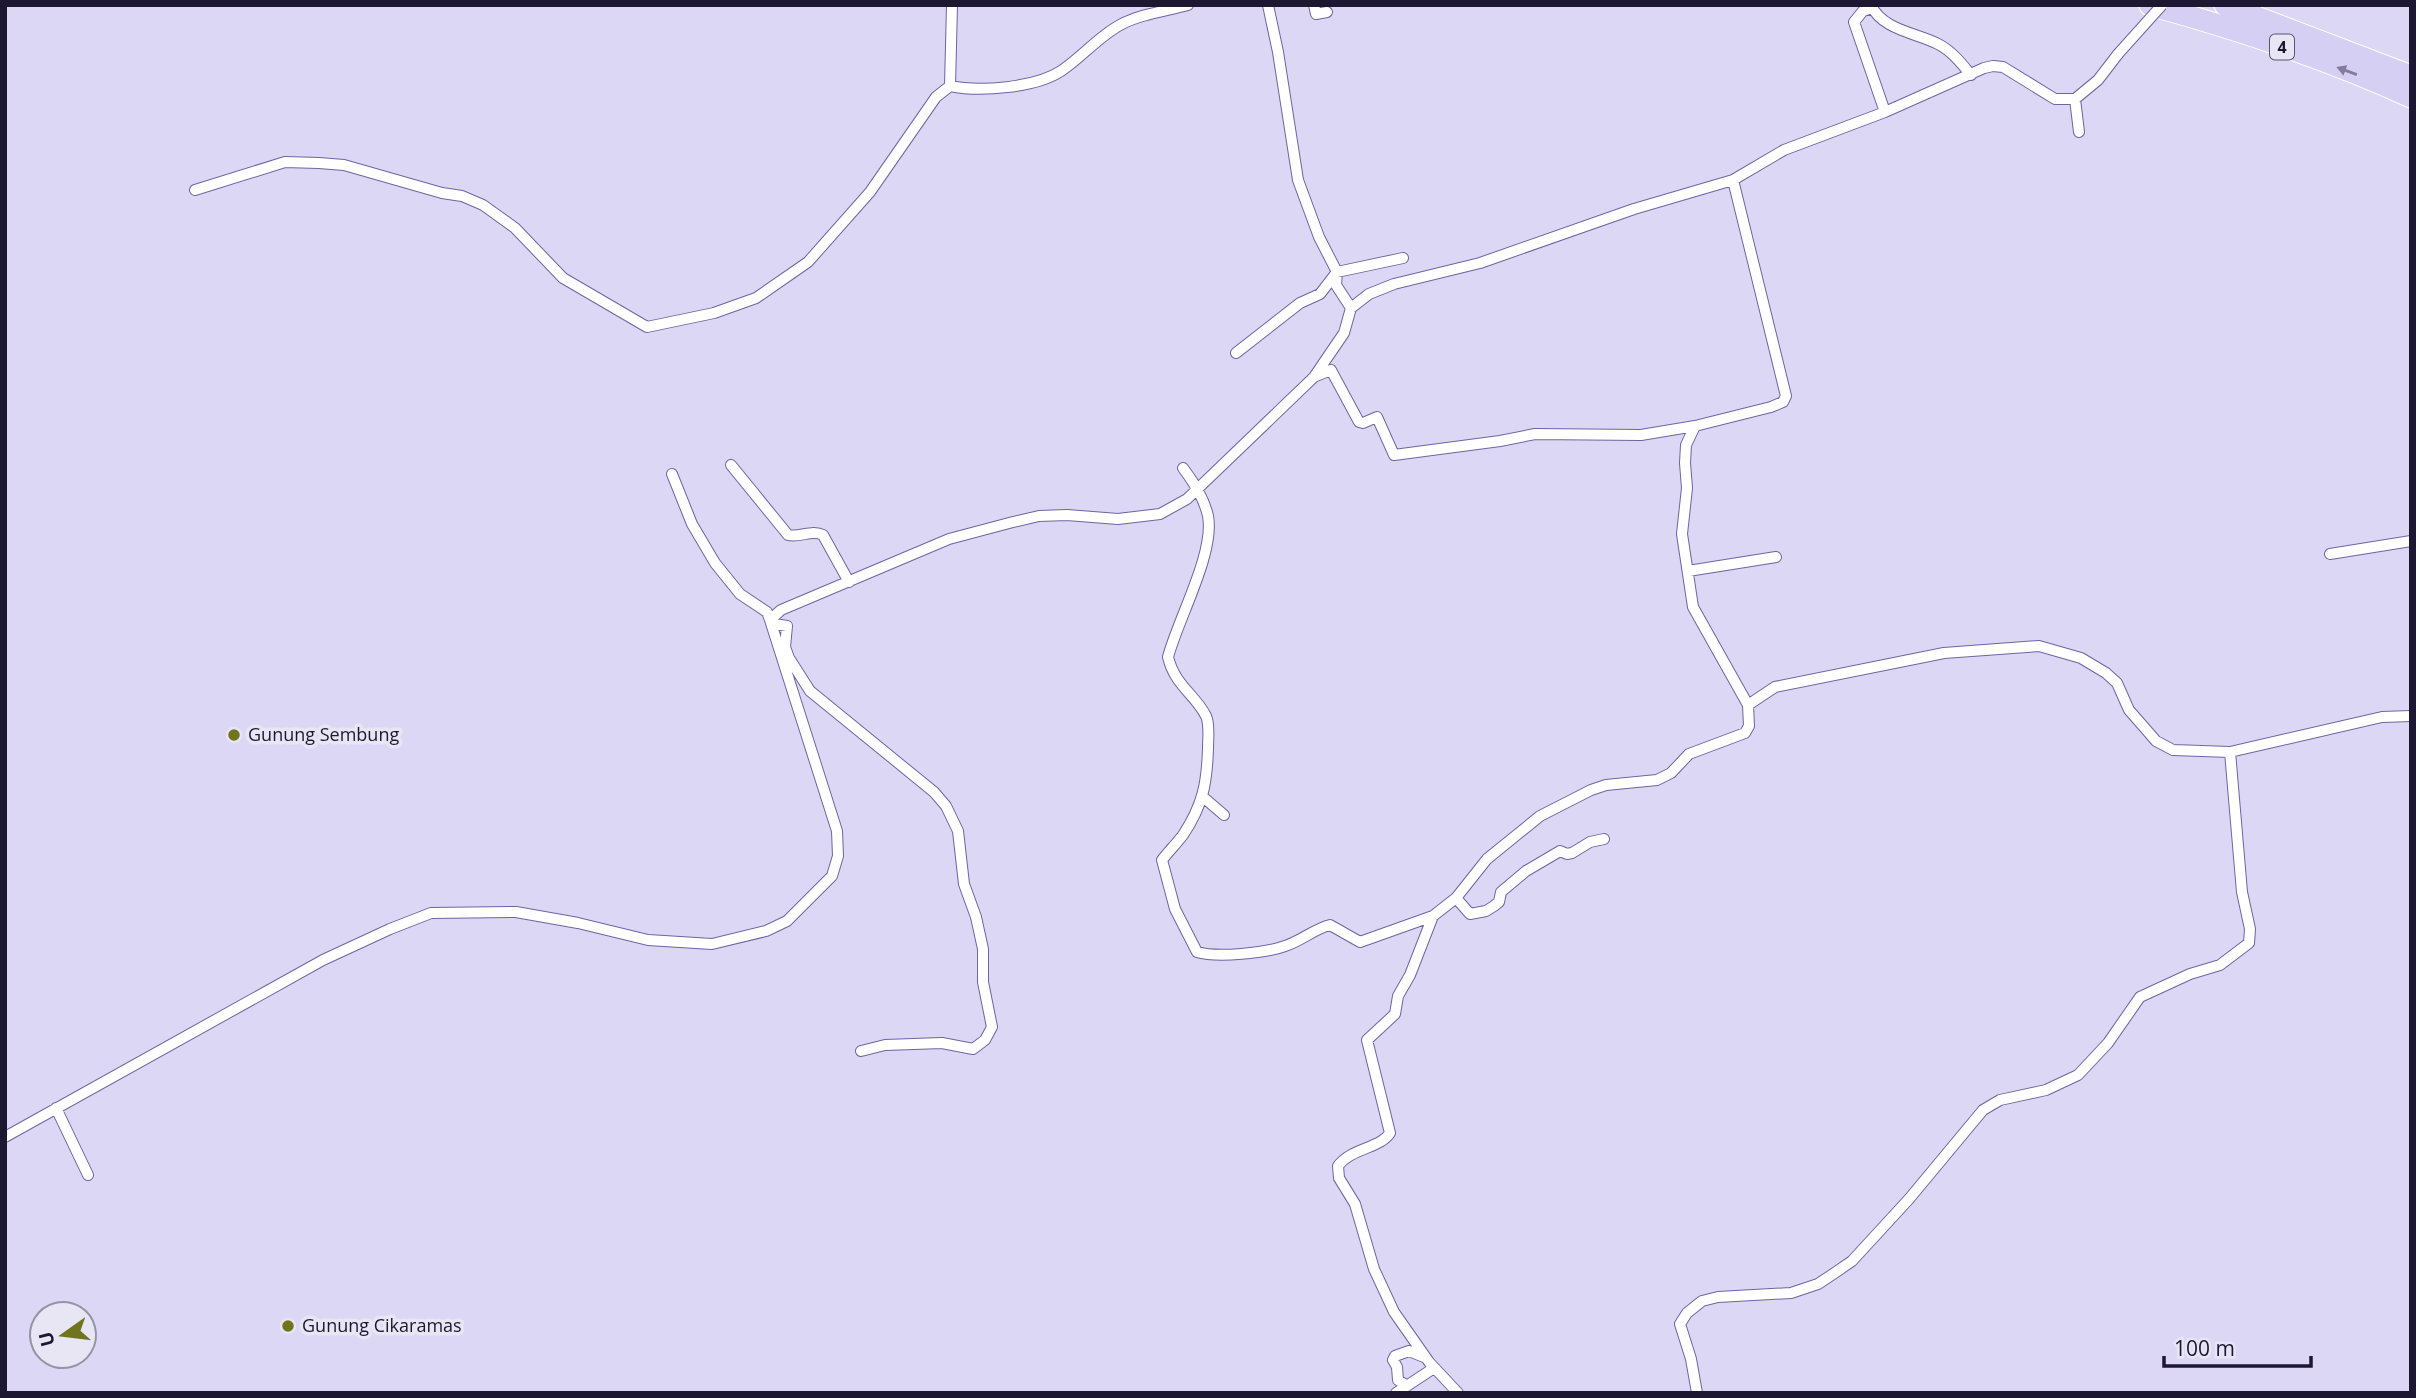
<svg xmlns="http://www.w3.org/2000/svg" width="2416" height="1398" font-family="'Open Sans',sans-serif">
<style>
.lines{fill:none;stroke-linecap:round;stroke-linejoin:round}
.minor-casing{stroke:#7163a3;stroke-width:12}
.motorway-casing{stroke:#fff;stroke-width:23}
.minor{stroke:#fff;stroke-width:10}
.motorway{stroke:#d6cff4;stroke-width:21}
.minor-bridge-casing{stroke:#7163a3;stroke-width:12;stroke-linecap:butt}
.minor-bridge{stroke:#fff;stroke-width:10}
.oneway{fill:#837c9c}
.poi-dot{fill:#70751d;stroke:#e8e6f5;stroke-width:2.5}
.labels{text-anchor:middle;stroke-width:7;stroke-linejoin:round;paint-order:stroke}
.shield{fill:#e8e6f5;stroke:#5a556c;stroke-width:2}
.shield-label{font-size:16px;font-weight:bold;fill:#1d1731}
.poi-label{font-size:18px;fill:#1d1731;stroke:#e8e6f5;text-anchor:start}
</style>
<rect width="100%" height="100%" fill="#dcd7f4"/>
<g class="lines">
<!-- minor casing -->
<g class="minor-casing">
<path id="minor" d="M1268 5 1278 52 1298 180 1319 237 1337 272 1336 285 1351 308
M1314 5 1316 14 1327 12
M1871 5C1882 30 1917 33 1938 44 1952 51 1962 64 1971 75
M1872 8 1863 11 1854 22 1885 112
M950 86C980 92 1035 88 1061 71 1082 57 1098 37 1120 25 1140 14 1166 11 1188 5
M2075 99 2079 132
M1733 180 1786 396 1783 402 1771 407 1695 426 1686 445 1685 463 1687 488 1682 534 1693 607 1748 705 1775 687 1944 653 2039 646 2081 658 2106 673 2117 683 2129 710 2143 726 2156 741 2173 750 2230 752 2382 717 2411 716
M195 190 285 162 319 163 344 165 442 193 462 196 483 205 515 228 563 278 647 327 714 313 756 298 808 262 870 192 936 97 950 86 952 5
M1236 353 1300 303 1320 294 1337 272 1403 258
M1316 376 1331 370 1359 422 1363 423 1377 417 1394 455 1500 441 1535 434 1641 435 1695 426
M731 465 788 535C800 538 812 529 823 535L849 582
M1183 468C1194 483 1204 498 1208 516 1215 553 1178 619 1168 657 1175 686 1195 694 1206 716 1210 725 1208 738 1208 748 1207 783 1203 805 1183 835 1177 843 1169 851 1162 860L1175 909 1197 952C1217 958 1266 953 1285 946 1301 941 1314 929 1330 925L1360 942 1433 916 1456 898 1487 859 1540 816 1591 790 1606 785 1657 780 1671 773 1689 754 1745 733 1749 726 1748 705
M672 474 692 524 715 563 740 594 767 612 770 620 775 624 787 626 785 647 789 658 810 691 934 792 946 806 958 831 964 884 976 917 983 949V982L992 1027 985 1040 973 1049 942 1043 885 1045 861 1051
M2330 554 2411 541
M1688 571 1776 557
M1203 797 1224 815
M1456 898 1470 914 1486 911 1494 906 1499 902 1501 892 1526 871 1560 851 1567 854 1572 853 1590 842 1604 839
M1433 916 1410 975 1398 996 1395 1014 1367 1040 1390 1133C1381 1148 1351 1148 1338 1166L1339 1178 1355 1204 1374 1269 1394 1312 1429 1362 1458 1393
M56 1108 88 1175
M5 1137 323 960 390 929 431 913 516 912 578 923 648 940 712 944 766 931 787 921 832 876 838 856 837 831 770 620 781 610 949 539 1013 522 1039 516 1067 515 1118 519 1160 514 1187 499 1314 377 1344 333 1351 308 1369 294 1394 284 1480 263 1634 209 1733 180 1784 150 1885 112 1984 68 1993 66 2003 67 2055 99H2075L2098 80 2118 54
M1407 1386 1398 1380 1397 1367 1393 1360 1395 1356 1409 1351 1424 1357
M1396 1393 1434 1368
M1697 1393 1691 1359 1680 1324 1687 1313 1702 1301 1718 1297 1791 1293 1818 1284 1839 1270 1852 1261 1909 1199 1983 1110 2000 1100 2046 1090 2078 1075 2108 1043 2140 997 2190 974 2220 965 2249 943 2250 929 2242 892 2230 752"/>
</g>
<!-- motorway casing -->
<g class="motorway-casing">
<path id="motorway" d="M2150 5C2238 29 2327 59 2411 97
M2225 5 2411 76"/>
</g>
<!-- minor -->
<use href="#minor" class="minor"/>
<!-- motorway -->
<use href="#motorway" class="motorway"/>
<!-- minor-bridge casing -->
<g class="minor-bridge-casing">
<path id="minor-bridge" d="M2118 54 2162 5"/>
</g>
<!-- minor-bridge -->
<use href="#minor-bridge" class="minor-bridge"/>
</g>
<!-- one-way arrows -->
<defs><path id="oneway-solid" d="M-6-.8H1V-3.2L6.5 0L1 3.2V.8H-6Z" transform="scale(1.75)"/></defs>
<use class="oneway" href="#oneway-solid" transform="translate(2347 71) rotate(-160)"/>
<!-- markers -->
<g class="poi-dot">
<circle cx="234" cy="735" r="7"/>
<circle cx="288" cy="1326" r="7"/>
</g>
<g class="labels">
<!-- shield labels -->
<rect class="shield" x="2270" y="34.5" width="24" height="25" rx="5"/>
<g class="shield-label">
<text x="2282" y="53">4</text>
</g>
<!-- poi labels -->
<g class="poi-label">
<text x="248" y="741">Gunung Sembung</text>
<text x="302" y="1332">Gunung Cikaramas</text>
</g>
</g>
<!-- border -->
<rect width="2416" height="1398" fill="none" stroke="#1d1731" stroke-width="14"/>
<!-- north arrow -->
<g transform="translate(63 1335) rotate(256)"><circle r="33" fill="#e8e6f5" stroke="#9793a7" stroke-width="2"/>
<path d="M0-5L12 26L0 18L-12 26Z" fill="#70751d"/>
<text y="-10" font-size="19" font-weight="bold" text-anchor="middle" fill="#1d1731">U</text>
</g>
<!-- scale -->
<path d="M2164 1356v10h147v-10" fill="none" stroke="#1d1731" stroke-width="3.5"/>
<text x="2174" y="1356" font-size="21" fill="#1d1731" stroke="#e8e6f5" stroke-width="5" paint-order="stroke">100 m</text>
</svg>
